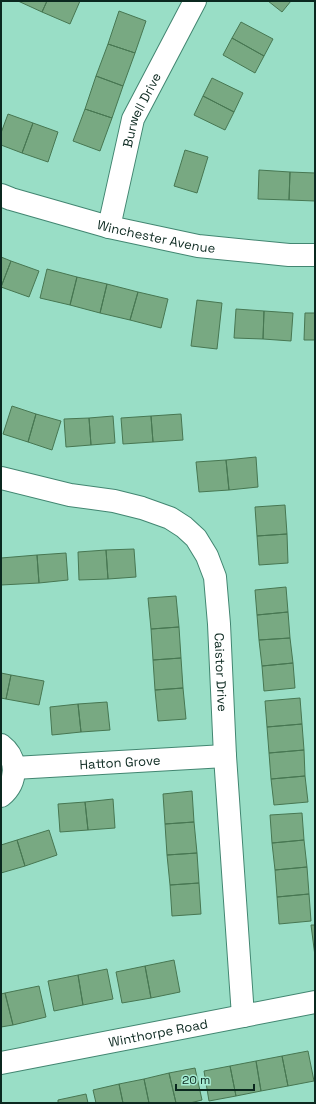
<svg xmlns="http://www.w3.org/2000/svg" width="316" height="1104" font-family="'Space Grotesk',sans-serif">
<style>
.building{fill:#78a982;stroke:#477752}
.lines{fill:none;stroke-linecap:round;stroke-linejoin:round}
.minor-casing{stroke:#428671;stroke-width:24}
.tertiary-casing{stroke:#428671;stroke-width:24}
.minor{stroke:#fff;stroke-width:22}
.tertiary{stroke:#fff;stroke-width:22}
.labels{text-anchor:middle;stroke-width:3;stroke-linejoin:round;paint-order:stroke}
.street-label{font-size:13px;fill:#0b281f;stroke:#a6ecd3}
</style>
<rect width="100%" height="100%" fill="#99dec6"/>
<!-- building -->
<path class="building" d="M18 1H47L42 12Z
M47 1H80L70 24 42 12Z
M268 1H291L282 12Z
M119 11 146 21 135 53 108 44Z
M241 22 273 39 264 56 232 38Z
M232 38 264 56 255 73 223 55Z
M108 44 135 53 123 86 96 76Z
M96 76 123 86 112 118 85 109Z
M212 78 243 93 234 112 203 96Z
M203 96 234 112 225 130 194 115Z
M85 109 112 118 100 151 73 141Z
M8 114 33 123 22 153 1 145V133Z
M33 123 58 132 48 162 22 153Z
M185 150 208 157 197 193 174 186Z
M259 170 290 172 289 200 258 199Z
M290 172 315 173V201L289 200Z
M1 257 11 261 1 287Z
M11 261 39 271 29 297 1 287Z
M47 269 77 277 70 305 40 298Z
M77 277 107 284 100 313 70 305Z
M107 284 138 292 130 320 100 313Z
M138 292 168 299 161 328 130 320Z
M197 300 222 303 217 349 191 346Z
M236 309 264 311 263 339 234 338Z
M264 311 293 313 291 341 263 339Z
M305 313H315V340H304Z
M12 406 36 414 28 442 3 434Z
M36 414 61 421 52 450 28 442Z
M181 414 183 440 153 442 151 416Z
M113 416 115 443 91 445 89 418Z
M151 416 153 442 123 444 121 418Z
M89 418 91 445 66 447 64 419Z
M256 457 258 487 229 490 226 460Z
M226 460 229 490 199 492 196 462Z
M285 505 287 534 257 536 255 507Z
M287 534 288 563 259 565 257 536Z
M134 549 136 577 108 579 106 550Z
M106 550 108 579 79 580 78 552Z
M66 553 68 580 39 583 37 555Z
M37 555 39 583 1 585V558Z
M286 587 288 612 257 615 255 590Z
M176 596 179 627 151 629 148 598Z
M288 612 290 638 259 640 257 615Z
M179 627 181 658 153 660 151 629Z
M290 638 293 663 262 666 259 640Z
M181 658 183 688 155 690 153 660Z
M293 663 295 688 264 691 262 666Z
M1 673 11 675 6 699 1 698Z
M11 675 44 681 39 705 6 699Z
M183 688 186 719 158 721 155 690Z
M300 698 302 724 267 727 265 701Z
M107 702 110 730 81 732 78 704Z
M78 704 81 732 52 735 50 707Z
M302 724 304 750 269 753 267 727Z
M304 750 305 776 271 779 269 753Z
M305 776 308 802 274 805 271 779Z
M192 791 194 822 165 824 163 794Z
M113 799 115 828 88 830 85 802Z
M85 802 88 830 60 832 58 804Z
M302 813 304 840 272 843 270 815Z
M194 822 197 853 167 855 165 824Z
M49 830 57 855 25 866 17 840Z
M17 840 25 866 1 873V845Z
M304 840 307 867 275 870 272 843Z
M197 853 199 883 170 885 167 855Z
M307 867 309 894 277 897 275 870Z
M199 883 201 914 172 916 170 885Z
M309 894 311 921 279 924 277 897Z
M311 925H315V956Z
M174 960 180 992 151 998 145 966Z
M145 966 151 998 122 1003 116 972Z
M107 969 113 999 83 1005 78 975Z
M78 975 83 1005 54 1011 48 981Z
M39 986 46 1017 13 1025 5 993Z
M5 993 13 1025 1 1027V994Z
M308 1051 314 1081 288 1086 282 1056Z
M282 1056 288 1086 261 1091 256 1061Z
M256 1061 261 1091 236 1096 230 1066Z
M230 1066 236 1096 209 1101 204 1071Z
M195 1068 202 1100 190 1103H176L169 1073Z
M169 1073 176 1103H149L144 1079Z
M144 1079 149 1103H123L119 1084Z
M119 1084 123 1103H96L93 1090Z
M86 1094 88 1103H58V1100Z"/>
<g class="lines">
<!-- minor casing -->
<g class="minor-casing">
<g id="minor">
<path id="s1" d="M109 227 133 119 195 1"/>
<path id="s2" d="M1 478 70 495 114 501 142 508 170 518 184 527 196 538 207 556 215 577 219 624 225 756 243 1016"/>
<path d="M1 745C18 758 18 782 1 796"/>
<path id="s3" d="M14 768 225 756"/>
<path id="s4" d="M1 1063 315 1002"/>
</g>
</g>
<!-- tertiary casing -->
<g class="tertiary-casing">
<g id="tertiary">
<path id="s5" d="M1 195 11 199 109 227 198 246 289 255H315"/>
</g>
</g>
<!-- minor -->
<use href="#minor" class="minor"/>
<!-- tertiary -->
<use href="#tertiary" class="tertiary"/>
</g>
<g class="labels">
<!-- street labels -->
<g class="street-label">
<text dy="5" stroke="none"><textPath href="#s1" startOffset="122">Burwell Drive</textPath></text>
<text dy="5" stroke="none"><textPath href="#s5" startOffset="161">Winchester Avenue</textPath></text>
<text dy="5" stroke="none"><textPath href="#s2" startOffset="346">Caistor Drive</textPath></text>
<text dy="5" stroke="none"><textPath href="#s3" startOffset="106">Hatton Grove</textPath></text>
<text dy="5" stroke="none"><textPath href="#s4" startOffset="160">Winthorpe Road</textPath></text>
</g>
</g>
<!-- border -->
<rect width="316" height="1104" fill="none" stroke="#0b281f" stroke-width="4"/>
<!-- scale -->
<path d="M176 1084v6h78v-6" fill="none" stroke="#0b281f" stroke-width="2"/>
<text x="182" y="1084" font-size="12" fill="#0b281f" stroke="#a6ecd3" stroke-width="3" paint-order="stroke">20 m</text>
</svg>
